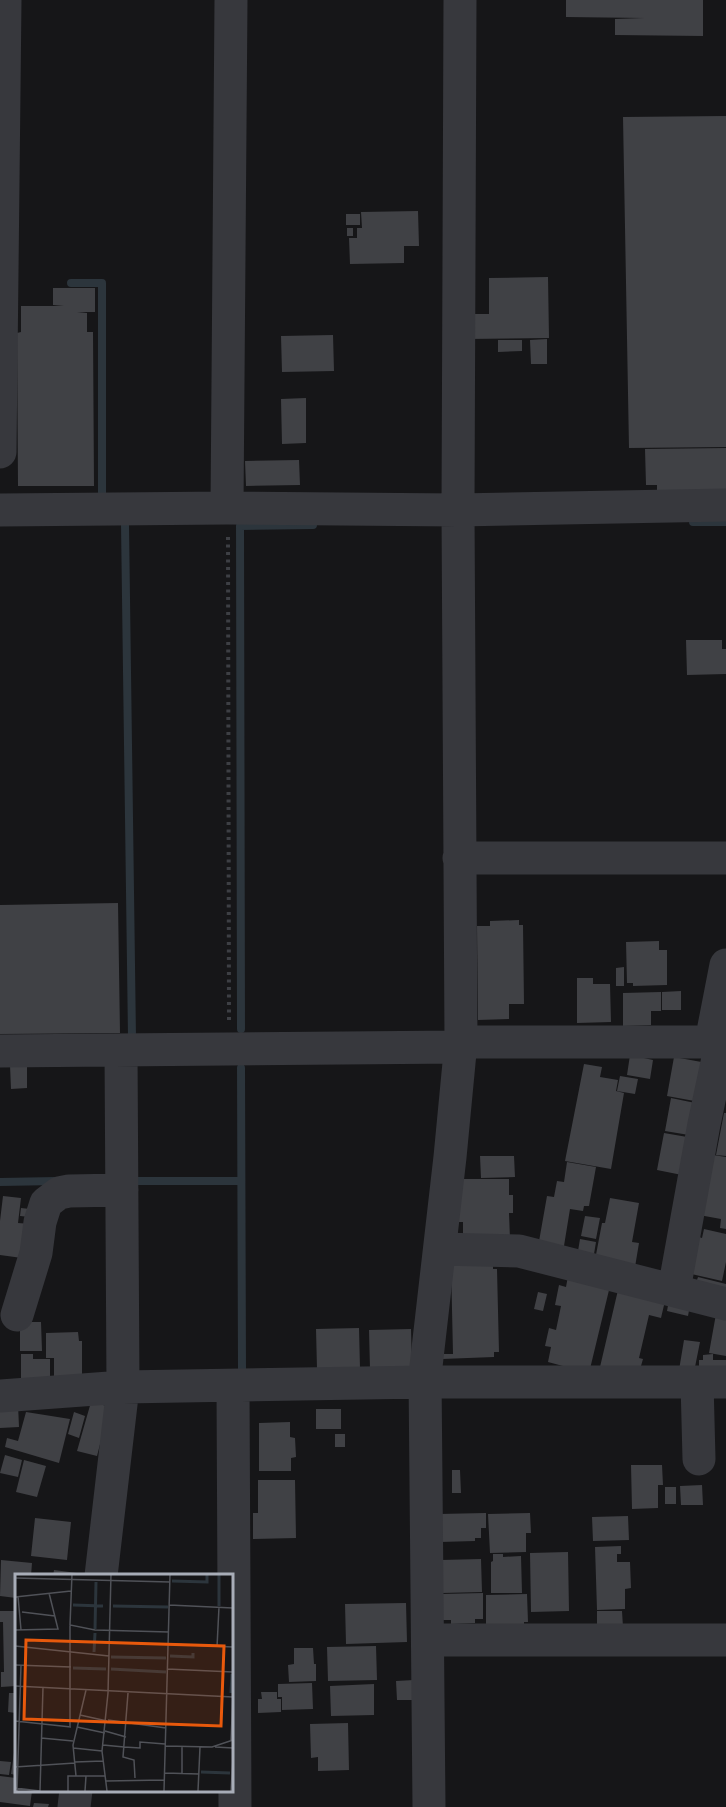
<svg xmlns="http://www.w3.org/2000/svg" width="726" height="1807" font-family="'Public Sans',sans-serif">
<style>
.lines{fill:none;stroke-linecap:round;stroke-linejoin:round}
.stream{stroke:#2c353c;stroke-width:8}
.building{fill:#404145}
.path{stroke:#3d3f44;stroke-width:4;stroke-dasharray:3 4.5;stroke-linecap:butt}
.minor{stroke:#37383d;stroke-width:33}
.inset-river{fill:none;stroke:#2c353c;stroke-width:3}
.inset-road{fill:none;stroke:#505258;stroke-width:1.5}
.view{fill:#e8590c;fill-opacity:0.15;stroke:#e8590c;stroke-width:3}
.inset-edge{fill:none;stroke:#a8adb8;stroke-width:3}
</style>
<rect width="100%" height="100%" fill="#161618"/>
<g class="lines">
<!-- stream -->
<path class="stream" d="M71 283H102V493
M693 522H726
M125 524 132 1038
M241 1029 240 526 313 525
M241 1068 242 1370
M131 1181H241
M0 1182 57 1181"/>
</g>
<!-- building -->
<path class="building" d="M566 0H703V36L615 35V19L644 18 566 17Z
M726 116V447L629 448 623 117Z
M418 211 419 246H404V263L350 264 349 238H357V228H362L361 212Z
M346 214H360V225H346Z
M347 228H353V236H347Z
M548 277 549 338 466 339V314H489V278Z
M53 288H95V312H77L87 313V332H93L94 486H18L17 333 21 332V306H64L53 305Z
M333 335 334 371 282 372 281 336Z
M547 339V364H531L530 340Z
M498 340H522V351L498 352Z
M306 398V443L282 444 281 399Z
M726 448V490L657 491V485H646L645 449Z
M299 460 300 485 246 486 245 461Z
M686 640H722V649H726V674L687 675Z
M118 903 120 1033 0 1034V905Z
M519 920V925H523L524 1004H509V1019L478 1020 477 926H490V921Z
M659 941V950H667V985L633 986V983H627L626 942Z
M624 967V986H616V968Z
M577 978H593V984H610L611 1022 577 1023Z
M681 991V1010H662V992Z
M661 992V1011H651V1025L623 1026V993Z
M630 1055 653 1060 650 1079 627 1075Z
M674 1057 707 1063 700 1102 667 1096Z
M584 1064 602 1067 600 1077 618 1080 616 1091 624 1093 611 1169 565 1161Z
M10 1065H27V1088L11 1089Z
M620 1076 638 1079 635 1094 617 1091Z
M671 1098 700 1104 695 1136 665 1131Z
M724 1113H726V1156L716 1155Z
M664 1133 693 1138 687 1176 657 1170Z
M713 1155 726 1157V1229L720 1228 721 1219 699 1215Z
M480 1156H514L515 1177 481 1178Z
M567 1162 596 1167 589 1206H584L583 1211 570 1209 563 1252 538 1247 547 1196 554 1197 557 1181 564 1182Z
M458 1179H509V1195H513V1213H509L510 1239H463V1222H459Z
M3 1196 21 1198 18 1223 31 1224 22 1258 0 1255V1221Z
M610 1198 639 1203 632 1242 639 1243 635 1267 595 1260 602 1223H605Z
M21 1208 30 1209V1217L20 1216Z
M585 1216 600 1218 596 1239 581 1236Z
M704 1229 726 1234V1262L722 1281 687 1273 696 1236 702 1238Z
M580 1239 596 1242 593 1260 577 1257Z
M493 1263V1269H497L499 1352H494V1357L442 1359V1354H453L451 1264Z
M568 1276 610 1286 589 1373 548 1362 551 1347 545 1346 549 1328 556 1330 561 1306 555 1305 559 1285 566 1287Z
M698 1277 726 1284V1293L695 1286Z
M618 1290 665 1301 661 1318 649 1315 639 1358 643 1359 639 1373 600 1367Z
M538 1292 547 1294 543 1311 534 1309Z
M669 1300 690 1305 688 1316 667 1311Z
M716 1314 726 1316V1356L709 1353Z
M20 1322H41L42 1351H20Z
M359 1328 360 1368 317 1369 316 1329Z
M411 1329 412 1368 370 1369 369 1330Z
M78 1332 79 1341H82V1381L54 1382V1358H46V1333Z
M684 1340 700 1342 694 1372 679 1370Z
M21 1354H33V1359H50V1381L21 1382Z
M713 1354V1360H726V1370L699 1371V1360H703V1355Z
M91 1402 107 1406 108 1413 97 1456 77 1451Z
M18 1404 19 1427 0 1428V1405Z
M316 1409H341V1429H316Z
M26 1412 70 1419 59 1463 5 1447 7 1438 18 1441Z
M74 1412 85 1416 79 1438 68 1434Z
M290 1422V1437L295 1438 296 1457 291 1458V1471H259V1423Z
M335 1434H345V1447H335Z
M5 1455 22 1460 18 1477 0 1473Z
M24 1460 46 1466 37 1497 16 1492Z
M631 1465H662L663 1485H658V1508L632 1509Z
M452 1470H460L461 1493H452Z
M258 1480H295L296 1538 253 1539V1513H258Z
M702 1485 703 1505H681L680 1486Z
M665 1487H676V1504H665Z
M486 1513V1528H481V1538H475V1541L440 1542 439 1514Z
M530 1513 531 1533H526V1552L490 1553 488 1514Z
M628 1516 629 1540 593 1541 592 1517Z
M35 1518 71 1522 67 1560 31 1556Z
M621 1546V1554H617V1562H630L631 1588 625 1589V1609L597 1610 595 1547Z
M568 1552 569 1611 531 1612 530 1553Z
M493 1554H503V1557L521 1556 522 1593H491V1562L493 1561Z
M481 1559 482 1592 442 1593 441 1560Z
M1 1560 32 1563 31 1576H16V1598L0 1596Z
M54 1570 77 1573 76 1576H53Z
M483 1593V1619H475V1623L451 1624V1620H442L441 1594Z
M527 1594 528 1622H524V1626L486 1627V1595Z
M406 1603 407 1642 346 1644 345 1604Z
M0 1611H16V1686L1 1687V1672H4L3 1622H0Z
M597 1611H622L623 1627 597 1628Z
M376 1646 377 1680 328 1681 327 1647Z
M294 1648H313L314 1664H316V1681L289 1682 288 1665 294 1664Z
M414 1680V1700H397L396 1681Z
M312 1683 313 1709 282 1710V1697H278V1684Z
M374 1684V1715L331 1716 330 1686Z
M261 1692H277V1699H281V1712L258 1713V1699H262Z
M9 1693H16V1713L8 1712Z
M348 1723 349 1770 318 1771V1757L311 1758 310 1724Z
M15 1745H16V1775L11 1774Z
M0 1761 11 1762 9 1775 0 1774Z
M0 1776 16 1778V1791H32L30 1806 0 1802Z
M34 1803 49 1804 48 1807H33Z"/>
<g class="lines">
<!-- path -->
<path class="path" d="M228 537 229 1021"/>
<!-- minor -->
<path class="minor" d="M0 452 5 0
M227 508 231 0
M0 510 227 508 458 510 726 505
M459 858H726
M461 1042H711L726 1044
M711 1042 726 965
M0 1051 460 1047
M440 1249 519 1251 726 1304
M674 1290 704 1124 721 1044
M17 1315 36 1253 40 1222 46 1203 59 1193 69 1191 122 1190
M697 1382 699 1459
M233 1386 235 1807
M0 1396 123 1387 425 1382H726
M101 1576 123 1387 121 1050
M428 1640H726
M74 1807 76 1790
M429 1807 425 1375 450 1157 461 1042 458 510 460 0"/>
</g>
<!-- overview -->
<g transform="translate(15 1574)">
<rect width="218" height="218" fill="#161618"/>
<path class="inset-river" d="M157 7 192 8V0M58 31 88 32M98 32 153 33M204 32V0M80 55 81 8M79 78 80 59M155 82 178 83V79M96 83 151 84M58 94 91 95M96 95 151 98M216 119 217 100M186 198 215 199"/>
<path class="inset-road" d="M57 0 55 51 80 56 154 58M0 4 155 8M3 22 6 56M0 23 56 17M154 31 218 34M7 38 40 42M0 56 43 55 34 19M153 70 218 73M0 72 94 82M202 73 204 33M0 91 56 93M152 95 218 98M0 112 218 123M93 119 96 0M113 119 108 183 119 186 120 204M65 141 92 147M93 146 151 154M0 147 56 153M55 152V51M62 153 90 159M90 157 111 163M26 164 58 167M216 166 218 120M88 171 109 173M150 172 197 173 218 166M109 173 125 174V168L150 170M200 173 218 174M58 174 87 177M60 188 88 187M0 193 60 189M150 199 184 200M167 199V172M61 202 58 171 71 116M71 202H90M91 207 149 206M0 214 25 217 28 113M2 217 6 91M53 217V202H71L70 217M92 217 87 177 93 119M149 217 155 0M183 217 185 173M216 217 218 184"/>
<path class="view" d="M11 66 209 72 206 152 9 145Z"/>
<rect width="218" height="218" class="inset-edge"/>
</g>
</svg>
